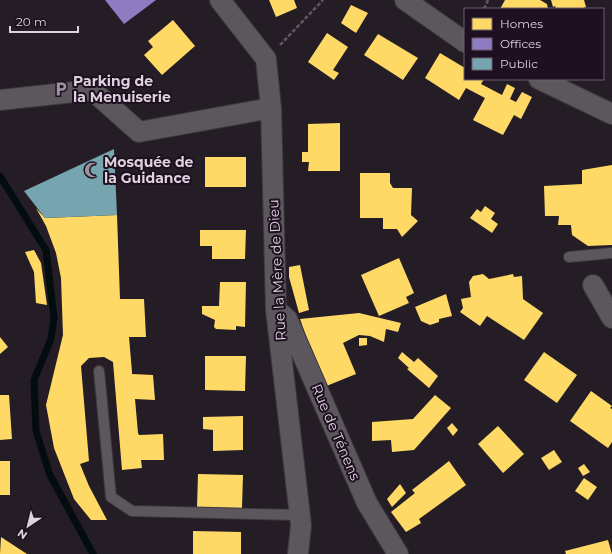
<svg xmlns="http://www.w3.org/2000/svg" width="612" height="554" font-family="Montserrat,sans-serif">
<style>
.homes{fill:#ffd966}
.offices{fill:#8e7cc3}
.public{fill:#76a5af}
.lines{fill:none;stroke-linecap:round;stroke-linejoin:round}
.stream{stroke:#030d10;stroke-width:7}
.service-casing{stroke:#3f3840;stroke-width:12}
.minor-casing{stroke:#3f3840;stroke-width:22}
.path{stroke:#5f5860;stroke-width:2.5;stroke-dasharray:4 2;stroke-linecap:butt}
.service{stroke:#5c565d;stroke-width:10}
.minor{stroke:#5c565d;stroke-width:20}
.labels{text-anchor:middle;stroke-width:4;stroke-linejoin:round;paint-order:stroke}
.poi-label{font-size:14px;font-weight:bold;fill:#ddd2de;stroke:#1e1020;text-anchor:start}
.street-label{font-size:14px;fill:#ddd2de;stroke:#1e1020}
</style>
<rect width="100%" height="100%" fill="#251d26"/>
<!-- homes -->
<path class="homes" d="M269 0H294L297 8 276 17Z
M505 0H540L547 4 548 9H500Z
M551 0H584L586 7 581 9H556L555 6 553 7Z
M351 5 368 13 356 33 341 23Z
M173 20 195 46 162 75 144 55 153 47 148 41Z
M327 33 348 47 333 70 339 73 334 80 308 62Z
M378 34 418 58 403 80 364 55Z
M440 53 465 68V79H484L481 84 502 95 507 84 515 88 510 99 516 102 522 92 532 97 521 119 514 115 503 135 473 120 485 98 466 88 459 100 425 78Z
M340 123V171H308L309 162H302V152H308V124Z
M205 157H246V187H205Z
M612 165V245L588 246 572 235 571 225H558L559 216H545L544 186 582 184V170Z
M360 173H390V183L393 188H412L411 215 418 221 402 237 397 229H383V218H360Z
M485 206 495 213 491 219 498 224 492 233 470 218 477 209 481 212Z
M36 208 45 218 117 215 120 299H144L146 337H129L132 372V374L153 375 155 400 135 399 138 433 139 435 163 434 164 460H141L142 468 122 470 113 362 104 357 89 358 81 366 89 461 80 464 89 486 107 520H91L74 499 54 448 46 405 63 335 61 278 56 253 46 226Z
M200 230H246L245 259H212V246H200Z
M34 250 41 263 47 305 36 303 34 272 25 252Z
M399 258 414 293 406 297 409 303 379 316 361 275Z
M300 265 309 310 299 313 289 277V267Z
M483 274 489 279 513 274 514 277 522 276 523 299 543 313 524 340 487 316 480 326 460 312 463 308 461 299 471 297 469 282 473 276Z
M220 282H246L245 327 236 326V330L216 329 214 327 215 320 202 314V306H219Z
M446 294 452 316 439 319V322L430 325 421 321 415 307Z
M359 313 401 323 398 332 386 329 384 342 370 336 359 335 343 343 356 374 324 387 300 319Z
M0 337 8 347 0 354Z
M359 338H367V345L359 346Z
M402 352 414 362 418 358 438 376 429 388 407 369 409 368 398 358Z
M544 352 577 375 557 403 524 380Z
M205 356H246L245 391 205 390Z
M591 391 612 406 610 408 612 409V442L608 448 570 421Z
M0 395H9L12 439 0 440Z
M435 395 451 408 414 450 392 452 391 440 372 441V422L413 419Z
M243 416V450L213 451V430L203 429V417Z
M452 423 458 430 453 436 447 428Z
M498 426 524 454 503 473 478 444Z
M554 450 562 462 549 470 541 458Z
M0 461H10V495H0Z
M449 461 466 485 419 519 421 523 406 532 391 512 415 493 412 490Z
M584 464 590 472 583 476 578 468Z
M198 474 243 475 242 508H197Z
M584 478 597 487 588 500 575 491Z
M400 484 406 493 392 507 387 499Z
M193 531 241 532V554H193Z
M1 537 27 554H0Z
M608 540 612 554H566L565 551Z"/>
<!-- offices -->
<path class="offices" d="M105 0H156L124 24Z"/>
<!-- public -->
<path class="public" d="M114 149 117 215 45 218 24 191Z"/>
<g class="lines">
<!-- stream -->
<path class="stream" d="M0 176 46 250 54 318 51 339 34 380 36 431 50 475 93 554"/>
<!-- service casing -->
<g class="service-casing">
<path id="service" d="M569 257 612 253
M99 371 111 497 132 511 300 515"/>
</g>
<!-- minor casing -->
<g class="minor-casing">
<path id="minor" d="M220 0 266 59 271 108 276 310 301 525 298 554
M405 0 465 42
M539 79 612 114
M0 100 92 90 139 132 271 108
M593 285 612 318
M278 311 287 319 367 503 398 554"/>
</g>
<!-- path -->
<path class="path" d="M484 9 488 0
M280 45 323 0"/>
<!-- service -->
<use href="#service" class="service"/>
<!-- minor -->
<use href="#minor" class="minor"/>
</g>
<!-- icons -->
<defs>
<g id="parking-bare" transform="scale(1.2)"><path d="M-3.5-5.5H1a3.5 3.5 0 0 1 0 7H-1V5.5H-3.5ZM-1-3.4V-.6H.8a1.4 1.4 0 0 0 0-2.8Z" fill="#9d939e" stroke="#1e1020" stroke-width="2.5" paint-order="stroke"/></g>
<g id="mosque-bare" transform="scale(1.2)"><path d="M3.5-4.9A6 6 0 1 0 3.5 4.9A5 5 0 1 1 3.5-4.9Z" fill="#9d939e" stroke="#1e1020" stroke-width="2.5" paint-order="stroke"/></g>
</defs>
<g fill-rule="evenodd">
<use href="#parking-bare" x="61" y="89"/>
<use href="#mosque-bare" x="92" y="170"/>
</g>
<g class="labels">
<!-- poi labels -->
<g class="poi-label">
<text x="73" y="86">Parking de<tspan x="73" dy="16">la Menuiserie</tspan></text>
<text x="104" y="167">Mosquée de<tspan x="104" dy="16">la Guidance</tspan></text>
</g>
<!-- street labels -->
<g class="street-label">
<text transform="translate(277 270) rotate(-93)" y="5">Rue la Mère de Dieu</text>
<text transform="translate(336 432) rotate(67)" y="5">Rue de Ténens</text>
</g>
</g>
<!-- legend -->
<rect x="464" y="8" width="140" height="72" fill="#1e1020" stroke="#6a5e6c"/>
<rect x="472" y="18" width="20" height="12" fill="#ffd966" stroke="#6a5e6c"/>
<text x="500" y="28" font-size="12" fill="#ddd2de">Homes</text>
<rect x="472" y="38" width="20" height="12" fill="#8e7cc3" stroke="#6a5e6c"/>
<text x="500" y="48" font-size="12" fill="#ddd2de">Offices</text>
<rect x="472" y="58" width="20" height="12" fill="#76a5af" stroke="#6a5e6c"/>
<text x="500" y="68" font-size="12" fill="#ddd2de">Public</text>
<!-- north arrow -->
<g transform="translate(28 526) rotate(215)" stroke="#1e1020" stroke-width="3" paint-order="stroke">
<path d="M0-3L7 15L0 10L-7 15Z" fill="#ddd2de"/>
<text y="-6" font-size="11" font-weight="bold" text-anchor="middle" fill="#ddd2de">N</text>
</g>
<!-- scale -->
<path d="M10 26v6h68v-6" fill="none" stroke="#ddd2de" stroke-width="2"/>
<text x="16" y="26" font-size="12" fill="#ddd2de" stroke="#1e1020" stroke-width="3" paint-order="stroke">20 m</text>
</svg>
